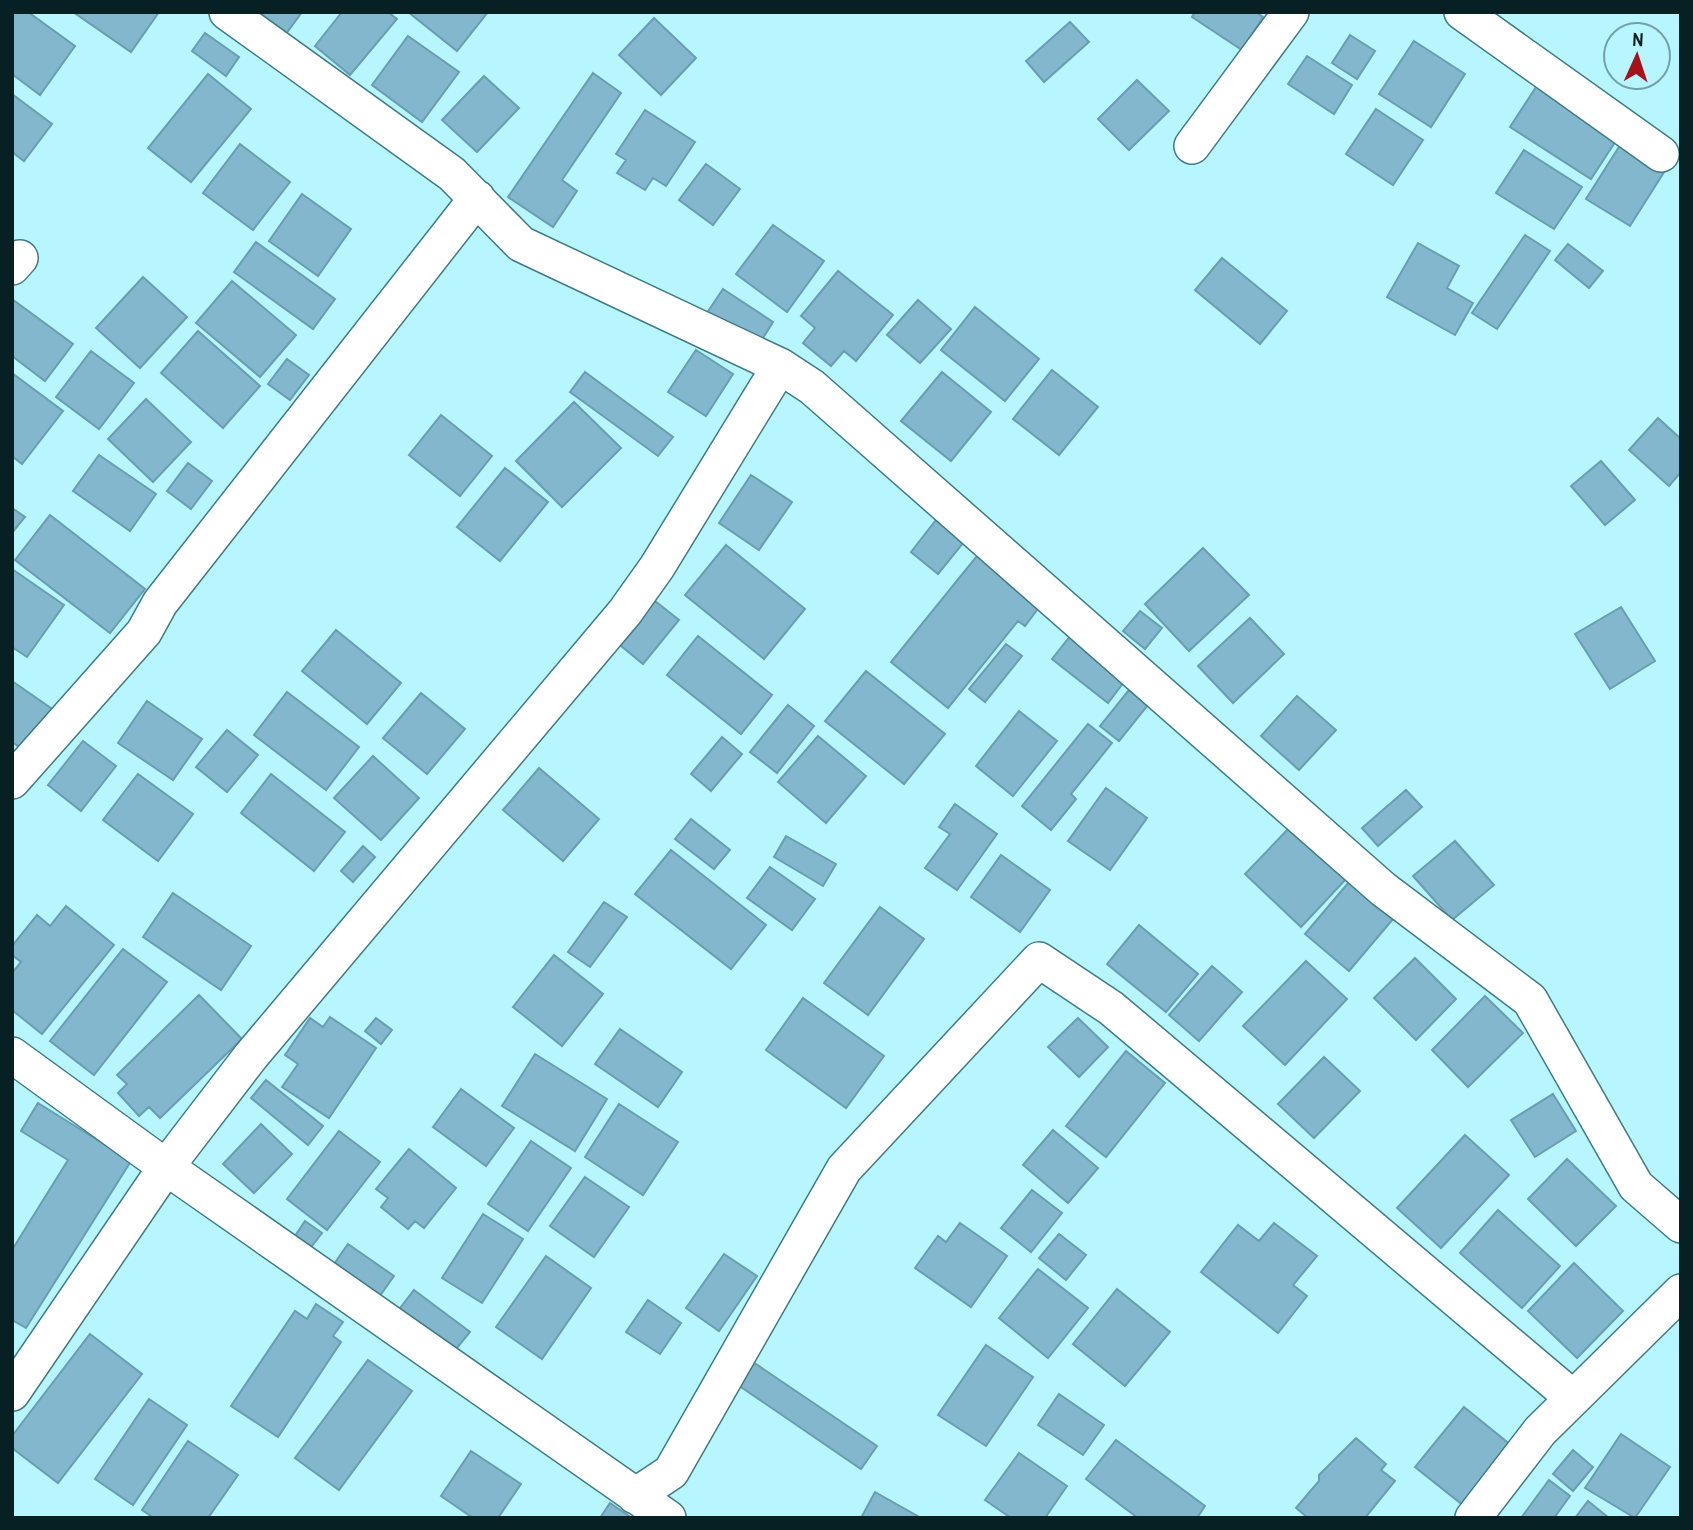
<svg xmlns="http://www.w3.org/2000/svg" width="1693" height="1530" font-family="'Archivo Narrow',sans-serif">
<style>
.building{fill:#82b7cd;stroke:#699db2;stroke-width:2}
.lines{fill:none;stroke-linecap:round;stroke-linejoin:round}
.minor-casing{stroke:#3f7b83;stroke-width:38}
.minor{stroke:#fff;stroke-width:35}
</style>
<rect width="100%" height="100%" fill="#b7f6fe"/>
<!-- building -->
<path class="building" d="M12 12H28L75 46 40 95 12 74Z
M73 12H159L131 52Z
M252 12H302L283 38Z
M342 12H388L397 19 350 75 315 46Z
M408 12H488L457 51Z
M1195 12H1256L1263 17 1242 50 1192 17Z
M654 18 696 58 661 95 619 55Z
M1070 22 1089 42 1044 82 1026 61Z
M205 33 239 57 226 76 192 51Z
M1350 35 1375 51 1357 79 1332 63Z
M408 36 459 72 422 122 372 85Z
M1414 41 1465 74 1431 127 1379 94Z
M1307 56 1352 85 1334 114 1288 84Z
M593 73 621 93 562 180 577 191 553 227 508 197Z
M208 74 251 109 191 182 148 148Z
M484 76 519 108 477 152 442 120Z
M1137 80 1169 111 1129 150 1098 119Z
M1538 84 1619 136 1591 179 1510 127Z
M12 94 52 124 24 161 12 152Z
M1376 109 1423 140 1393 185 1346 154Z
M645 110 695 142 666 186 653 178 645 190 617 173 626 160 616 154Z
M1622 142 1666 169 1630 226 1586 199Z
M240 144 290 182 253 230 203 193Z
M1524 150 1582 187 1554 229 1496 193Z
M706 164 740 189 713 225 679 200Z
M302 194 351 229 318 276 269 241Z
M773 225 824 261 787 312 736 274Z
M1525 235 1550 251 1497 329 1472 313Z
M256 242 335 299 313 329 234 272Z
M1418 243 1459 266 1447 288 1473 303 1455 335 1387 297Z
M1568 244 1603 271 1589 288 1555 260Z
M1222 258 1287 311 1260 344 1195 290Z
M838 271 893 315 856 361 844 351 831 366 803 343 815 328 801 316Z
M143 277 187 317 140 368 96 328Z
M232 281 296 335 260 377 196 323Z
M723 289 773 322 758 346 707 313Z
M12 299 73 344 45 381 12 356Z
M918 300 951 329 920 363 887 335Z
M975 307 1039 359 1005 401 941 350Z
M198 331 260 386 223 428 161 373Z
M696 350 733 374 706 416 668 392Z
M91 351 134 383 99 429 56 397Z
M287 359 309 375 290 400 268 384Z
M1052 370 1098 407 1059 455 1013 419Z
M585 372 673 437 658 456 570 392Z
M942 372 991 412 951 461 901 421Z
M12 373 63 411 22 464 12 456Z
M146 399 191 442 153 482 108 439Z
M574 402 621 448 562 507 516 461Z
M441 415 492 456 460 496 409 455Z
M1658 418 1681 439V472L1669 486 1629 450Z
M99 455 156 494 130 531 73 491Z
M1601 461 1635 500 1605 525 1571 486Z
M188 463 212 481 191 509 167 491Z
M505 468 548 502 500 561 457 527Z
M751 475 792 502 759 550 719 523Z
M12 508 25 517 12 533Z
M50 515 145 589 110 633 15 560Z
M936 520 964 542 938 574 911 552Z
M726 545 805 609 764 659 685 595Z
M1203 548 1249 595 1189 651 1145 604Z
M977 556 1040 606 1025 626 1018 621 948 708 891 662Z
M12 569 64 605 27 657 12 647Z
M655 601 679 620 643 664 620 645Z
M1621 607 1655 661 1610 689 1575 634Z
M1140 611 1162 628 1145 649 1123 631Z
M1250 618 1284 654 1233 703 1198 666Z
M336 630 401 683 367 724 302 671Z
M1075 630 1130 674 1108 703 1052 659Z
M698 636 772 695 741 734 667 675Z
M1006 644 1022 656 985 702 969 689Z
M866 671 945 734 904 784 825 721Z
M12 681 58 713 30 754 12 742Z
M1129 690 1148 705 1119 741 1100 726Z
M287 692 359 747 326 790 254 735Z
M421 693 465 729 427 774 383 738Z
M1297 696 1336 730 1299 770 1261 736Z
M147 701 202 739 173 780 118 743Z
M788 705 814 726 777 773 750 752Z
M1019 711 1057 741 1013 796 976 766Z
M1088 724 1112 743 1071 794 1076 799 1051 830 1022 806Z
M227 730 258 755 227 792 196 767Z
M818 736 866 776 826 823 778 782Z
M722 737 742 754 711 791 691 774Z
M83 741 116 766 81 811 48 785Z
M373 756 419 798 381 840 334 798Z
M539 768 599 819 563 861 503 810Z
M138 774 193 814 158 861 103 820Z
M271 774 345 832 314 871 241 813Z
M1106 788 1147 818 1110 870 1068 841Z
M1406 790 1422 807 1378 846 1362 828Z
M955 804 997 834 957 890 925 868 950 834 939 827Z
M691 819 730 850 714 869 675 839Z
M1291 826 1347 878 1301 927 1245 874Z
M786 836 836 864 823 886 774 857Z
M1455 841 1494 885 1452 920 1413 876Z
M363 846 375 857 353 882 341 871Z
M671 850 766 925 731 969 635 894Z
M1001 855 1050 890 1020 932 971 897Z
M770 867 815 899 792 930 747 898Z
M1349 882 1393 919 1349 971 1305 934Z
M173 893 251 946 221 990 143 937Z
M604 902 627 917 590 967 568 952Z
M66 906 114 945 42 1034 12 1010V973L21 962 12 955V946L37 915 50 926Z
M880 907 924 939 868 1015 824 983Z
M1139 925 1198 974 1166 1012 1107 964Z
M123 949 167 982 94 1075 50 1041Z
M554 955 603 994 562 1046 513 1007Z
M1415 958 1456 999 1416 1040 1374 998Z
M1306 961 1347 999 1285 1065 1243 1026Z
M1212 966 1242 992 1199 1041 1169 1015Z
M199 995 242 1039 160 1118 149 1107 139 1116 118 1093 127 1084 117 1075Z
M1485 996 1523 1033 1468 1087 1432 1050Z
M803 998 884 1056 846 1108 766 1050Z
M330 1017 376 1048 329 1118 282 1087 298 1064 285 1055 310 1018 323 1027Z
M376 1018 392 1030 381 1044 365 1031Z
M1078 1018 1108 1047 1079 1077 1048 1047Z
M620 1029 682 1072 658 1107 595 1064Z
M1126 1051 1165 1083 1106 1157 1066 1126Z
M535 1054 607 1099 575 1151 502 1106Z
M1324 1057 1360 1091 1314 1138 1278 1104Z
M266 1080 323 1126 308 1145 251 1098Z
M461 1089 514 1128 486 1166 433 1127Z
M1553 1094 1576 1131 1535 1157 1511 1120Z
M38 1103 131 1161 26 1328 12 1320V1250L68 1160 21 1131Z
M619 1104 678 1142 643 1195 585 1157Z
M261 1124 292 1154 254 1193 223 1164Z
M1053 1130 1098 1168 1068 1203 1023 1165Z
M339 1131 380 1162 327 1230 287 1199Z
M1465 1135 1509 1175 1441 1248 1397 1208Z
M531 1141 571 1168 528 1231 488 1204Z
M409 1149 456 1188 424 1228 415 1221 408 1229 381 1207 388 1198 376 1189Z
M1567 1159 1616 1206 1576 1246 1528 1199Z
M585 1177 629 1207 594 1257 550 1226Z
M1032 1190 1062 1213 1031 1252 1001 1228Z
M1498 1210 1560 1266 1522 1308 1460 1253Z
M483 1214 523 1239 482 1303 442 1278Z
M305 1221 322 1233 309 1250 293 1239Z
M960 1223 1007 1256 971 1307 915 1268 938 1236 946 1242Z
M1274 1223 1317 1256 1293 1285 1307 1296 1278 1333 1201 1272 1238 1225 1259 1241Z
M1059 1234 1086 1255 1066 1280 1039 1258Z
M348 1244 394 1276 379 1297 334 1264Z
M724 1254 757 1276 719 1331 686 1308Z
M546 1256 591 1288 542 1359 496 1327Z
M1574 1263 1623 1311 1577 1358 1528 1311Z
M1038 1269 1088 1308 1048 1358 999 1318Z
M1117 1289 1170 1332 1125 1386 1073 1344Z
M414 1290 470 1332 452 1354 397 1312Z
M648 1300 681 1323 660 1354 626 1332Z
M316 1304 343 1322 333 1336 341 1342 278 1437 231 1406 295 1311 307 1319Z
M90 1334 142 1374 58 1483 12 1448V1436Z
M986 1345 1033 1377 986 1446 938 1415Z
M368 1360 412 1391 339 1490 295 1458Z
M753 1362 877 1446 861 1469 738 1385Z
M1059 1394 1104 1425 1083 1455 1038 1425Z
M149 1399 187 1425 133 1505 95 1479Z
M1464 1407 1512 1446 1464 1506 1415 1467Z
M1621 1434 1670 1467 1635 1518 1585 1488Z
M1356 1438 1386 1464 1381 1470 1395 1481 1365 1518H1308L1296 1508 1319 1481V1475Z
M1116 1440 1205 1506 1197 1518H1138L1086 1479Z
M188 1441 238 1475 208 1518H154L142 1510Z
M1573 1450 1593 1467 1573 1491 1553 1474Z
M471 1451 521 1484 498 1518H473L441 1496Z
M1019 1453 1067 1486 1045 1518H1011L985 1500Z
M1549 1480 1570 1496 1554 1518H1521Z
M875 1492 921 1518H861Z
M1588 1501 1609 1518H1575Z
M610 1503 632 1518H600Z"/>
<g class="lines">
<!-- minor casing -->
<g class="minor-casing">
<path id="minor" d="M227 12 452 174 521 244 780 366 812 387 1383 889 1530 1000 1636 1186 1681 1225
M1462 12 1661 154
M1192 146 1291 12
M12 267 20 258
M12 781 144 632 160 603 477 198
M12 1055 166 1167 668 1518
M12 1393 166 1167 251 1056 625 612 657 567 780 366
M635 1496 671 1472 844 1169 1039 960 1111 1008 1573 1398
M1473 1518 1540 1431 1681 1292"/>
</g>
<!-- minor -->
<use href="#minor" class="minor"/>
</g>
<!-- border -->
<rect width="1693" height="1530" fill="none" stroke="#072024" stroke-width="28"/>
<!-- north arrow -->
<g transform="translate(1637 56) rotate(3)"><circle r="33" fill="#b7f6fe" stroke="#71a0a7" stroke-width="2"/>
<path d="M0-5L12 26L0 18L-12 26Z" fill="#a7111b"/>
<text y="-10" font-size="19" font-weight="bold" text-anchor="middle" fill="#072024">N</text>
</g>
</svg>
